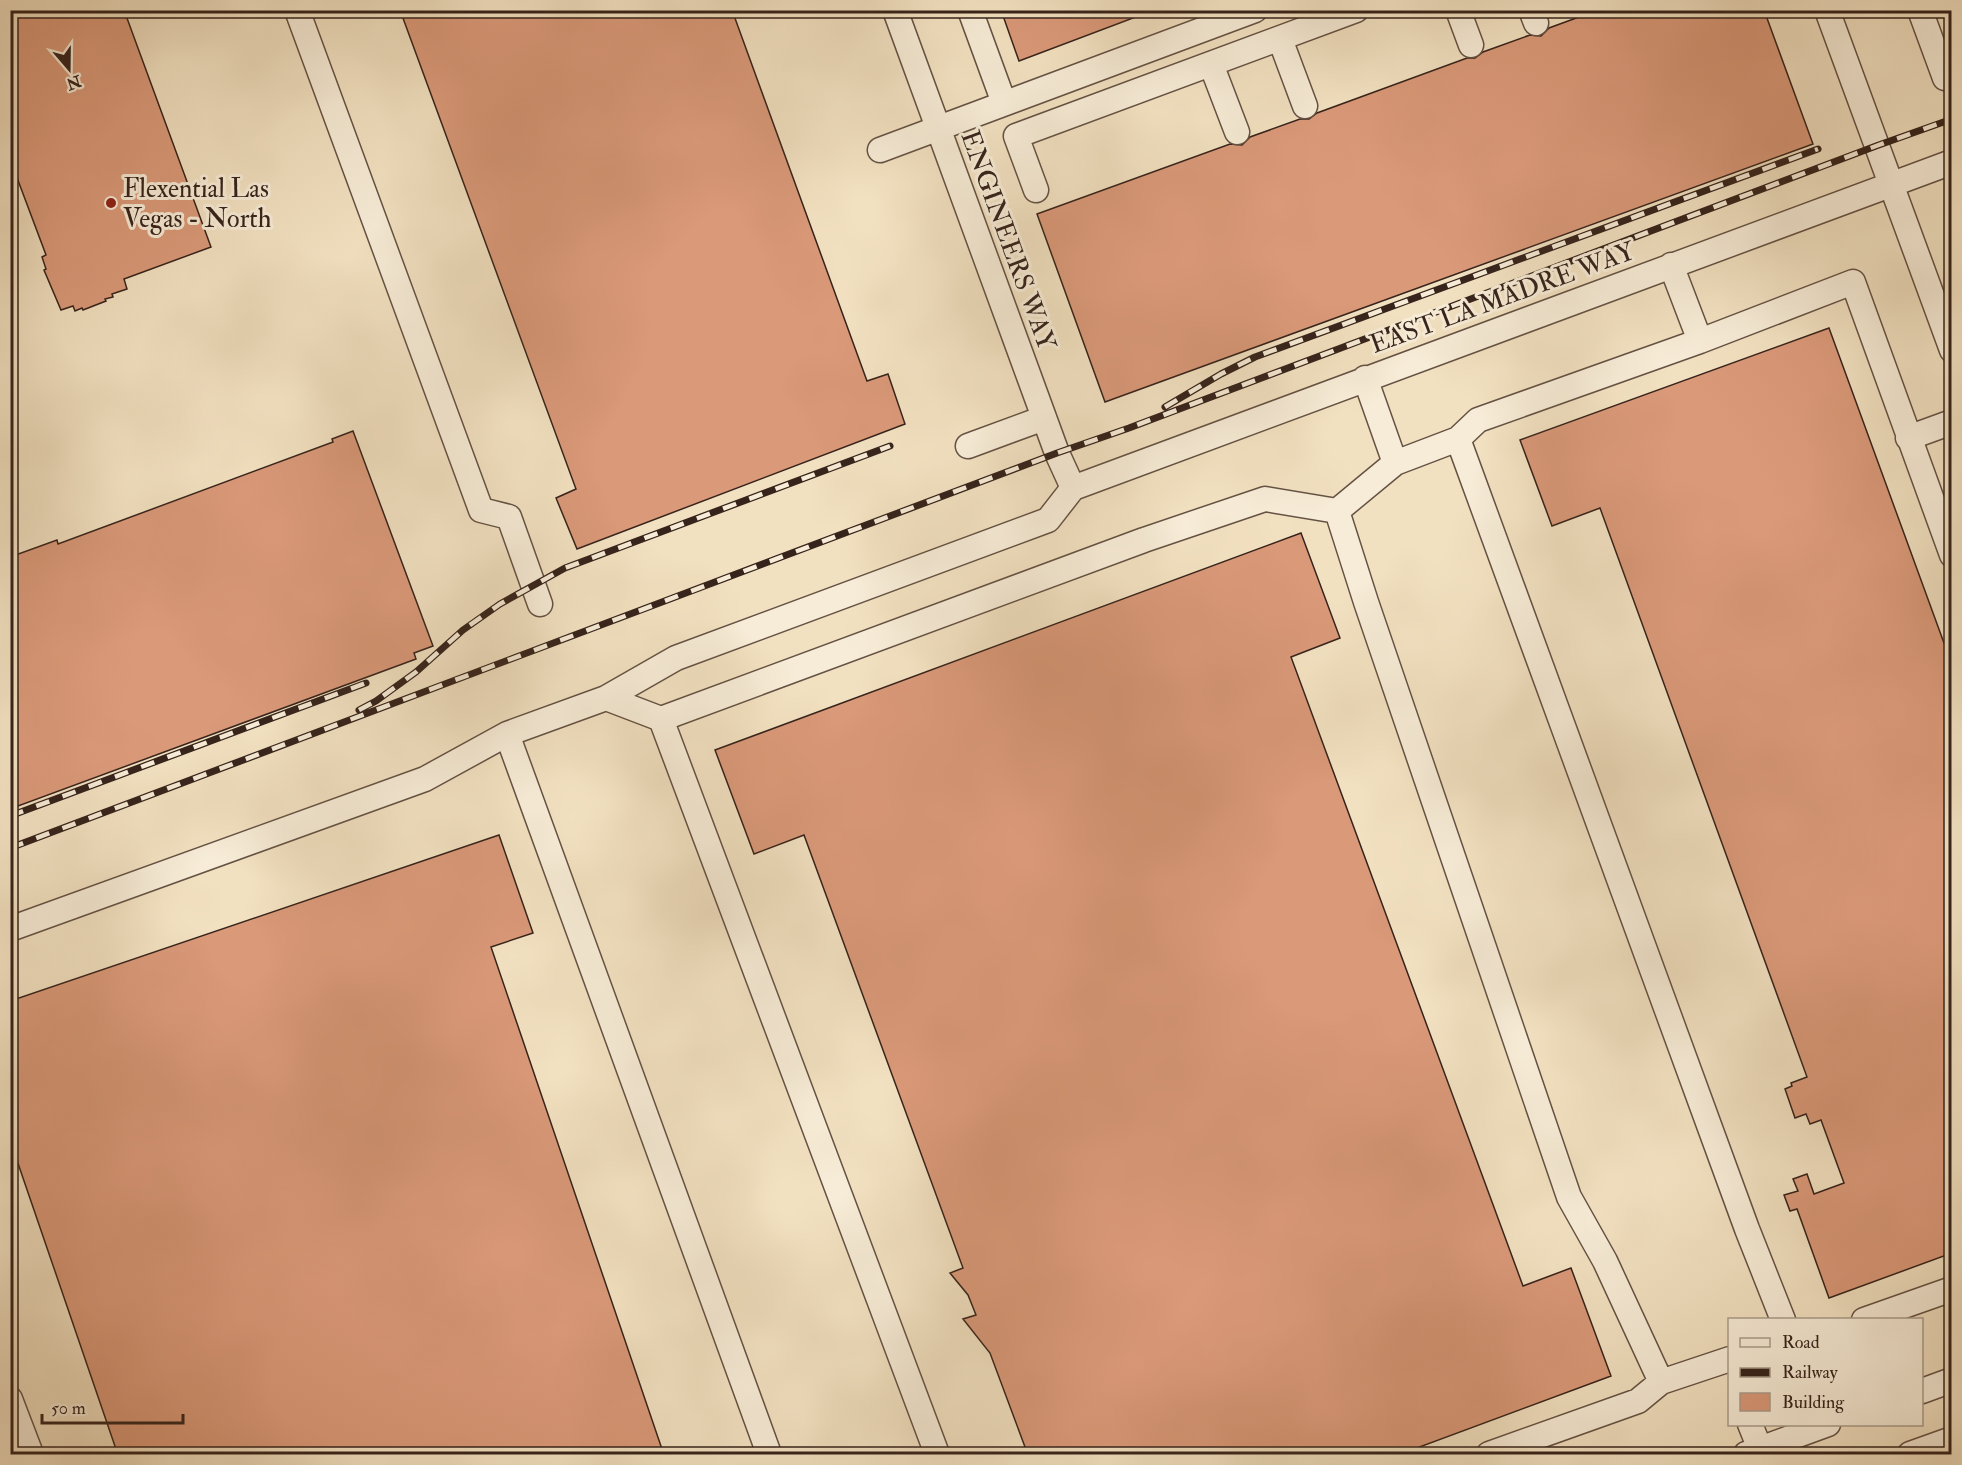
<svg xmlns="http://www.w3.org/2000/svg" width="1962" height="1465" font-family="'IM FELL Double Pica',serif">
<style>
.building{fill:#da9979;stroke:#36231b;stroke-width:1.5}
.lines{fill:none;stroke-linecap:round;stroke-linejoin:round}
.minor-casing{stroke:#655244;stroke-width:27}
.minor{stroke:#f7ecd7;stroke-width:24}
.rail-casing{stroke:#36231b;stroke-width:7}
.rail{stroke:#f7ecd7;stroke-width:4.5;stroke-dasharray:14;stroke-linecap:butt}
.poi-dot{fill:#8f2418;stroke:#f7ecd7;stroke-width:2}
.labels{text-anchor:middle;stroke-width:6;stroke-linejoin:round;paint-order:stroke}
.poi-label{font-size:26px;fill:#36231b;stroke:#f7ecd7;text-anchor:start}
.street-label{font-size:26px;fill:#36231b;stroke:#f7ecd7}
</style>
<rect width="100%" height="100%" fill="#f2e1c1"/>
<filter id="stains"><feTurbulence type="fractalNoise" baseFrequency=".00333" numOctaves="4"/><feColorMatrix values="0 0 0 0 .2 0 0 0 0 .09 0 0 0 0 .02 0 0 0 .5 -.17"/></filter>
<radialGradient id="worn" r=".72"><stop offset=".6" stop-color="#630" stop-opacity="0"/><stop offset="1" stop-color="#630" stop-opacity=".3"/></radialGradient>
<!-- building -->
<path class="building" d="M10 10H124L211 247 124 279 127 289 112 294 113 297 105 299 106 301 83 310 82 308 75 311 73 306 61 310 44 270 46 269 42 257 46 255 10 159Z
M400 10H732L867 381 888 374 905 424 577 549 556 498 576 489Z
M1001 10H1149V12L1019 61Z
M1598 10H1764L1813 144 1105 402 1037 214 1230 144 1242 145 1250 137 1300 119H1309L1317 113 1467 58H1475L1483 52 1530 35 1541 36 1549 28Z
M1829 328 1952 665V1253L1829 1298 1797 1209 1790 1211 1784 1195 1798 1191 1793 1179 1807 1174 1814 1194 1844 1183 1821 1120 1810 1124 1806 1114 1795 1118 1785 1089 1792 1086 1791 1083 1807 1077 1600 508 1552 526 1520 440Z
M353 431 433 646 414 653 416 659 10 809V557L57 540 58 544 333 442 332 439Z
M1301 533 1340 638 1291 657 1523 1286 1571 1268 1611 1376 1398 1455H1028L990 1353 963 1319 976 1315 968 1295 950 1273 963 1268 804 835 754 854 715 750Z
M499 835 533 933 491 947 664 1455H118L10 1140V1001Z"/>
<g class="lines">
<!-- minor casing -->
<g class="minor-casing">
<path id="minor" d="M297 10 481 510 509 517 540 604
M895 10 1057 453 1073 488
M970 10 1004 103
M1458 10 1471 45
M1531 10 1536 23
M1827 10 1952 350
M1920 10 1945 78
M1280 39 1305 106
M1211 64 1237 132
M880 150 1255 10
M1036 190 1016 136 1356 10
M1671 265 1700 341
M1365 378 1395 463
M1908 438 1952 422
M1458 439 1747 1229 1783 1320
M968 446 1044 418
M1073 488 1952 162
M1337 511 1366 602 1569 1197 1605 1261 1661 1382
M606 698 661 719 1144 540 1265 499 1337 511 1395 463 1458 439 1478 420 1700 341 1853 282 1952 555
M661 719 937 1454
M507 734 769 1454
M10 929 425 779 507 734 606 698 676 658 1048 520 1073 488
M1864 1320 1952 1289
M1922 1391 1952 1380
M10 1399 31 1454
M1750 1424 1760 1449
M1489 1454 1638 1401 1661 1382 1730 1359
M1746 1454 1828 1424
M1910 1454 1952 1439"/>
</g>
<!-- minor -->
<use href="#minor" class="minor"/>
<!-- rail casing -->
<g class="rail-casing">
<path id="rail" d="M1165 407 1221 374 1255 357 1818 149
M359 710 376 701 416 672 463 630 500 604 565 568 890 446
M10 816 366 683
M10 848 1057 453 1129 428 1876 146 1952 119"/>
</g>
<!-- rail -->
<use href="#rail" class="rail"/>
</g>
<!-- markers -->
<circle class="poi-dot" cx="111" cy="203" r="6"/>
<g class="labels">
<!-- poi labels -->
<g class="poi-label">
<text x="123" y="197">Flexential Las<tspan x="123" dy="30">Vegas - North</tspan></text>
</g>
<!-- street labels -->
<g class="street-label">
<text transform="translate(1009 240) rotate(70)" y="9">ENGINEERS WAY</text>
<text transform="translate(1502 297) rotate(-20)" y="9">EAST LA MADRE WAY</text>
</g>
</g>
<!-- margin -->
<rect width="1962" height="1465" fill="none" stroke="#f2e1c1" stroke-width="36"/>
<rect x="12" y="12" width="1938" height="1441" fill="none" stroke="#36231b" stroke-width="3"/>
<rect x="18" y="18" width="1926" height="1429" fill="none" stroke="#36231b" stroke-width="1.5"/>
<!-- legend -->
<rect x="1728" y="1318" width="195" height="108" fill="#f7ecd7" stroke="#aa9c8c" stroke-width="1.5"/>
<rect x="1740" y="1338" width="30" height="9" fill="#f7ecd7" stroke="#aa9c8c" stroke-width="1.5"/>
<text x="1782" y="1348" font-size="18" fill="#36231b">Road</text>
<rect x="1740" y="1368" width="30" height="9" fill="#36231b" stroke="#aa9c8c" stroke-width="1.5"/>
<text x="1782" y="1378" font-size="18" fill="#36231b">Railway</text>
<rect x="1740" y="1393" width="30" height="18" fill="#da9979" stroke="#aa9c8c" stroke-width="1.5"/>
<text x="1782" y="1408" font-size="18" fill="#36231b">Building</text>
<!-- north arrow -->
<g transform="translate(69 69) rotate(160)" stroke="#f7ecd7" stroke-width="4.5" paint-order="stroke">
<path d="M0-4.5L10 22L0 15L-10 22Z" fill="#36231b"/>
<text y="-9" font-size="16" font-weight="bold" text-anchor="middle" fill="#36231b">N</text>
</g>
<!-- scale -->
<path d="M42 1414v9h141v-9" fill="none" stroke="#36231b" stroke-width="3"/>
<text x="51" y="1414" font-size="18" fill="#36231b" stroke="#f7ecd7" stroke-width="4.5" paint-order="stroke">50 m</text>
<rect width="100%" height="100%" filter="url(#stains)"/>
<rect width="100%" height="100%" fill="url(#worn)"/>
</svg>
